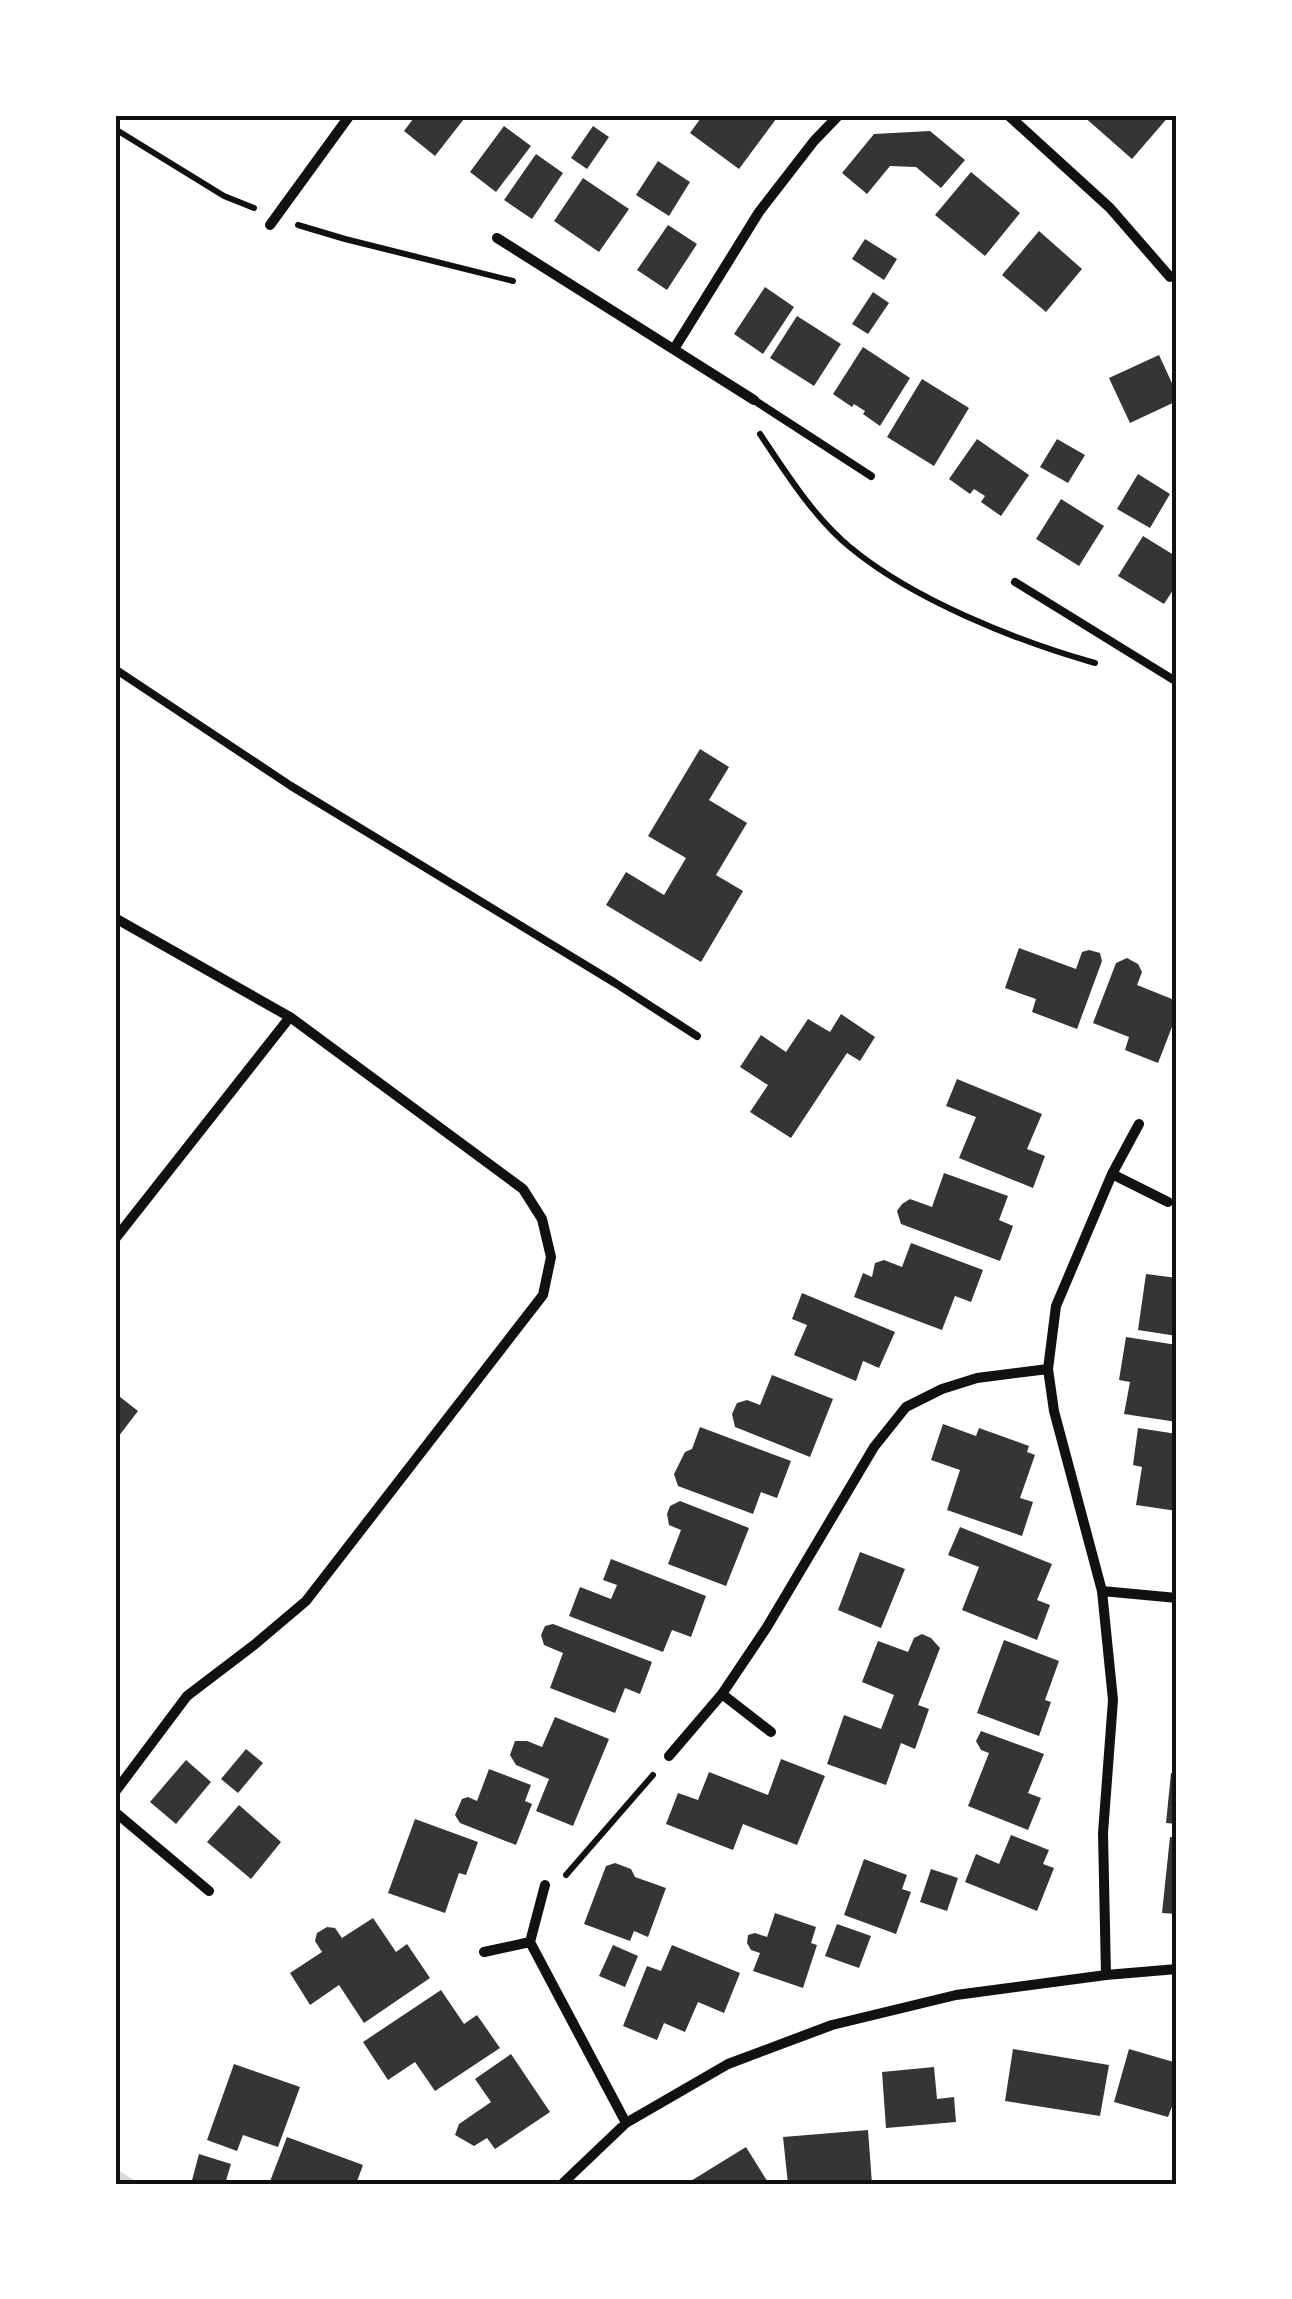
<svg xmlns="http://www.w3.org/2000/svg" width="1292" height="2299" font-family="Montserrat,sans-serif">
<style>
.lines{fill:none;stroke-linecap:round;stroke-linejoin:round}
.stream{stroke:#d9d9d9;stroke-width:12}
.building{fill:#353535}
.path{stroke:#111;stroke-width:6}
.service{stroke:#111;stroke-width:8}
.minor{stroke:#111;stroke-width:10}
.neatline{fill:none;stroke:#111;stroke-width:4}
</style>
<rect width="100%" height="100%" fill="#fff"/>
<g class="lines">
<!-- stream -->
<path class="stream" d="M115 2175 129 2184"/>
</g>
<!-- building -->
<path class="building" d="M416 115H467L435 156 404 131Z
M703 115H779L739 169 690 133Z
M1082 115H1170L1132 159Z
M504 126 531 146 496 192 470 172Z
M593 126 609 137 587 169 571 158Z
M930 131 965 160 941 188 916 167 890 166 867 194 842 173 874 134Z
M536 154 563 173 532 219 504 200Z
M658 161 690 182 669 216 636 195Z
M971 172 1020 213 985 256 935 215Z
M583 178 629 209 599 252 554 221Z
M668 225 697 244 667 290 637 270Z
M1039 231 1082 269 1046 312 1002 275Z
M865 239 897 259 884 280 852 259Z
M765 287 794 307 763 354 734 334Z
M873 292 889 303 868 334 852 324Z
M797 316 841 344 814 386 770 358Z
M863 347 910 378 880 426 863 414 865 411 854 404 852 407 833 394Z
M1159 355 1177 394V401L1130 423 1109 378Z
M922 379 969 408 934 466 887 437Z
M977 439 1029 475 1001 516 981 502 985 496 974 489 970 494 949 479Z
M1057 439 1085 455 1068 483 1040 467Z
M1138 474 1170 494 1150 528 1117 509Z
M1061 499 1104 526 1079 566 1036 539Z
M1143 536 1177 557V584L1164 604 1118 576Z
M700 749 729 767 709 800 747 823 716 875 743 891 701 962 606 905 626 872 664 895 686 858 648 836Z
M1019 948 1076 969 1082 952 1089 950 1100 953 1102 961 1077 1029 1032 1012 1036 999 1005 988Z
M1127 958 1138 964 1142 972 1137 985 1177 1001V1014L1158 1063 1125 1050 1129 1037 1093 1023 1116 963Z
M841 1014 875 1037 860 1061 847 1053 791 1138 750 1112 768 1085 740 1067 761 1035 786 1052 808 1019 830 1032Z
M957 1079 1042 1114 1027 1149 1045 1156 1033 1188 959 1158 976 1117 946 1106Z
M944 1173 1008 1196 999 1220 1013 1226 1000 1261 901 1224 897 1211 902 1204 910 1199 932 1207Z
M911 1243 983 1270 971 1302 955 1296 942 1330 854 1297 863 1273 872 1277 875 1263 884 1260 902 1267Z
M1146 1274 1177 1278V1336L1138 1330Z
M802 1293 895 1332 879 1368 863 1361 856 1381 794 1355 807 1325 792 1319Z
M1126 1337 1177 1345V1422L1124 1414 1130 1382 1119 1380Z
M772 1375 833 1399 810 1457 735 1427 732 1414 737 1403 747 1400 760 1405Z
M115 1393 138 1411 115 1441Z
M943 1424 976 1436 979 1428 1029 1446 1027 1452 1035 1455 1020 1498 1033 1502 1022 1536 947 1510 960 1470 931 1460Z
M700 1427 791 1461 777 1498 761 1492 753 1514 678 1486 674 1474 685 1452 692 1449Z
M1138 1428 1177 1434V1511L1136 1505 1142 1467 1133 1465Z
M680 1501 749 1528 726 1586 668 1564 681 1530 669 1525 667 1514 670 1506Z
M960 1527 1052 1564 1037 1600 1050 1605 1037 1640 962 1610 979 1567 948 1555Z
M860 1552 905 1569 881 1628 838 1610Z
M611 1559 706 1596 691 1637 672 1630 663 1652 569 1616 580 1587 611 1599 617 1585 603 1580Z
M553 1624 652 1662 640 1694 625 1688 615 1713 550 1688 563 1653 544 1645 541 1635 545 1626Z
M922 1634 931 1638 940 1648 918 1705 929 1709 915 1749 901 1743 886 1785 827 1764 844 1715 881 1729 894 1695 862 1682 878 1641 908 1652 914 1638Z
M1004 1640 1059 1661 1045 1700 1051 1702 1039 1736 977 1713Z
M555 1717 609 1739 573 1826 536 1811 549 1779 516 1765 510 1755 515 1741H527L542 1747Z
M981 1731 1044 1754 1028 1793 1041 1798 1028 1830 968 1806 989 1753 981 1750 976 1741Z
M246 1749 263 1763 238 1793 221 1779Z
M781 1759 825 1776 797 1845 743 1824 733 1850 666 1824 678 1793 698 1800 709 1772 768 1795Z
M186 1760 211 1782 176 1824 150 1802Z
M489 1769 531 1785 525 1801 532 1804 516 1845 460 1823 455 1815 462 1799 468 1797 477 1801Z
M1171 1773 1177 1774V1824L1166 1823Z
M239 1805 281 1842 251 1879 207 1842Z
M415 1819 478 1842 466 1875 459 1873 445 1913 388 1893Z
M1011 1835 1049 1850 1043 1864 1054 1868 1037 1911 965 1882 976 1854 999 1864Z
M1170 1837 1177 1838V1914L1162 1913Z
M864 1859 907 1875 902 1889 911 1892 896 1934 844 1915Z
M615 1863 631 1869 635 1877 666 1888 648 1937 634 1931 630 1941 584 1924 606 1866Z
M931 1869 958 1878 947 1911 920 1902Z
M775 1913 816 1927 811 1943 817 1945 803 1988 753 1971 760 1953 751 1950 747 1943 748 1935 755 1933 767 1937Z
M373 1918 396 1952 407 1944 430 1978 364 2023 339 1985 310 2005 290 1973 322 1952 315 1941 317 1933 327 1927 335 1928 342 1938Z
M837 1924 871 1936 859 1968 825 1956Z
M613 1945 638 1956 625 1987 599 1976Z
M672 1945 740 1973 724 2013 698 2002 685 2032 664 2023 657 2040 623 2026 647 1966 661 1971Z
M441 1990 464 2024 477 2015 500 2048 435 2091 415 2062 388 2080 363 2042Z
M1013 2049 1109 2065 1100 2116 1005 2101Z
M1129 2049 1177 2063V2105L1173 2104 1168 2117 1114 2102Z
M511 2054 550 2112 495 2149 487 2138 474 2146 455 2135 459 2124 491 2102 475 2079Z
M234 2064 300 2087 278 2147 243 2135 237 2151 207 2140Z
M934 2067 937 2099 954 2097 956 2122 886 2128 882 2072Z
M868 2130 872 2184H788L783 2137Z
M287 2137 363 2165 356 2184H269Z
M746 2147 769 2184H686Z
M199 2154 231 2164 225 2184H191Z"/>
<g class="lines">
<!-- path -->
<path class="path" d="M115 129 224 196 254 208
M298 225 345 239 513 281
M760 434C786 473 815 519 851 548 914 600 1017 641 1095 663
M566 1875 653 1775"/>
<!-- service -->
<path class="service" d="M754 400 871 476
M1015 582 1177 682
M115 669 291 786 615 983 697 1036"/>
<!-- minor -->
<path class="minor" d="M1008 115 1110 208 1170 277 1177 274
M270 225 350 115
M497 238 754 400
M674 349 759 212 814 141 839 115
M115 918 290 1017 523 1189 542 1219 551 1257 543 1295 306 1601 254 1645 187 1696 115 1792
M1112 1174 1168 1202
M115 1239 290 1017
M1048 1369 1056 1306 1112 1174 1139 1124
M1102 1591 1177 1598
M722 1694 771 1732
M669 1756 722 1694 767 1627 874 1447 906 1407 942 1389 977 1378 1048 1369 1054 1411 1102 1591 1113 1700 1103 1833 1106 1975
M115 1812 209 1891
M530 1942 626 2123
M484 1952 530 1942 545 1885
M562 2184 626 2123 728 2064 832 2025 956 1995 1106 1975 1177 1969"/>
</g>
<!-- border -->
<rect width="1292" height="2299" fill="none" stroke="#ffffff" stroke-width="235"/>
<rect x="118" y="118" width="1056" height="2064" class="neatline"/>
</svg>
